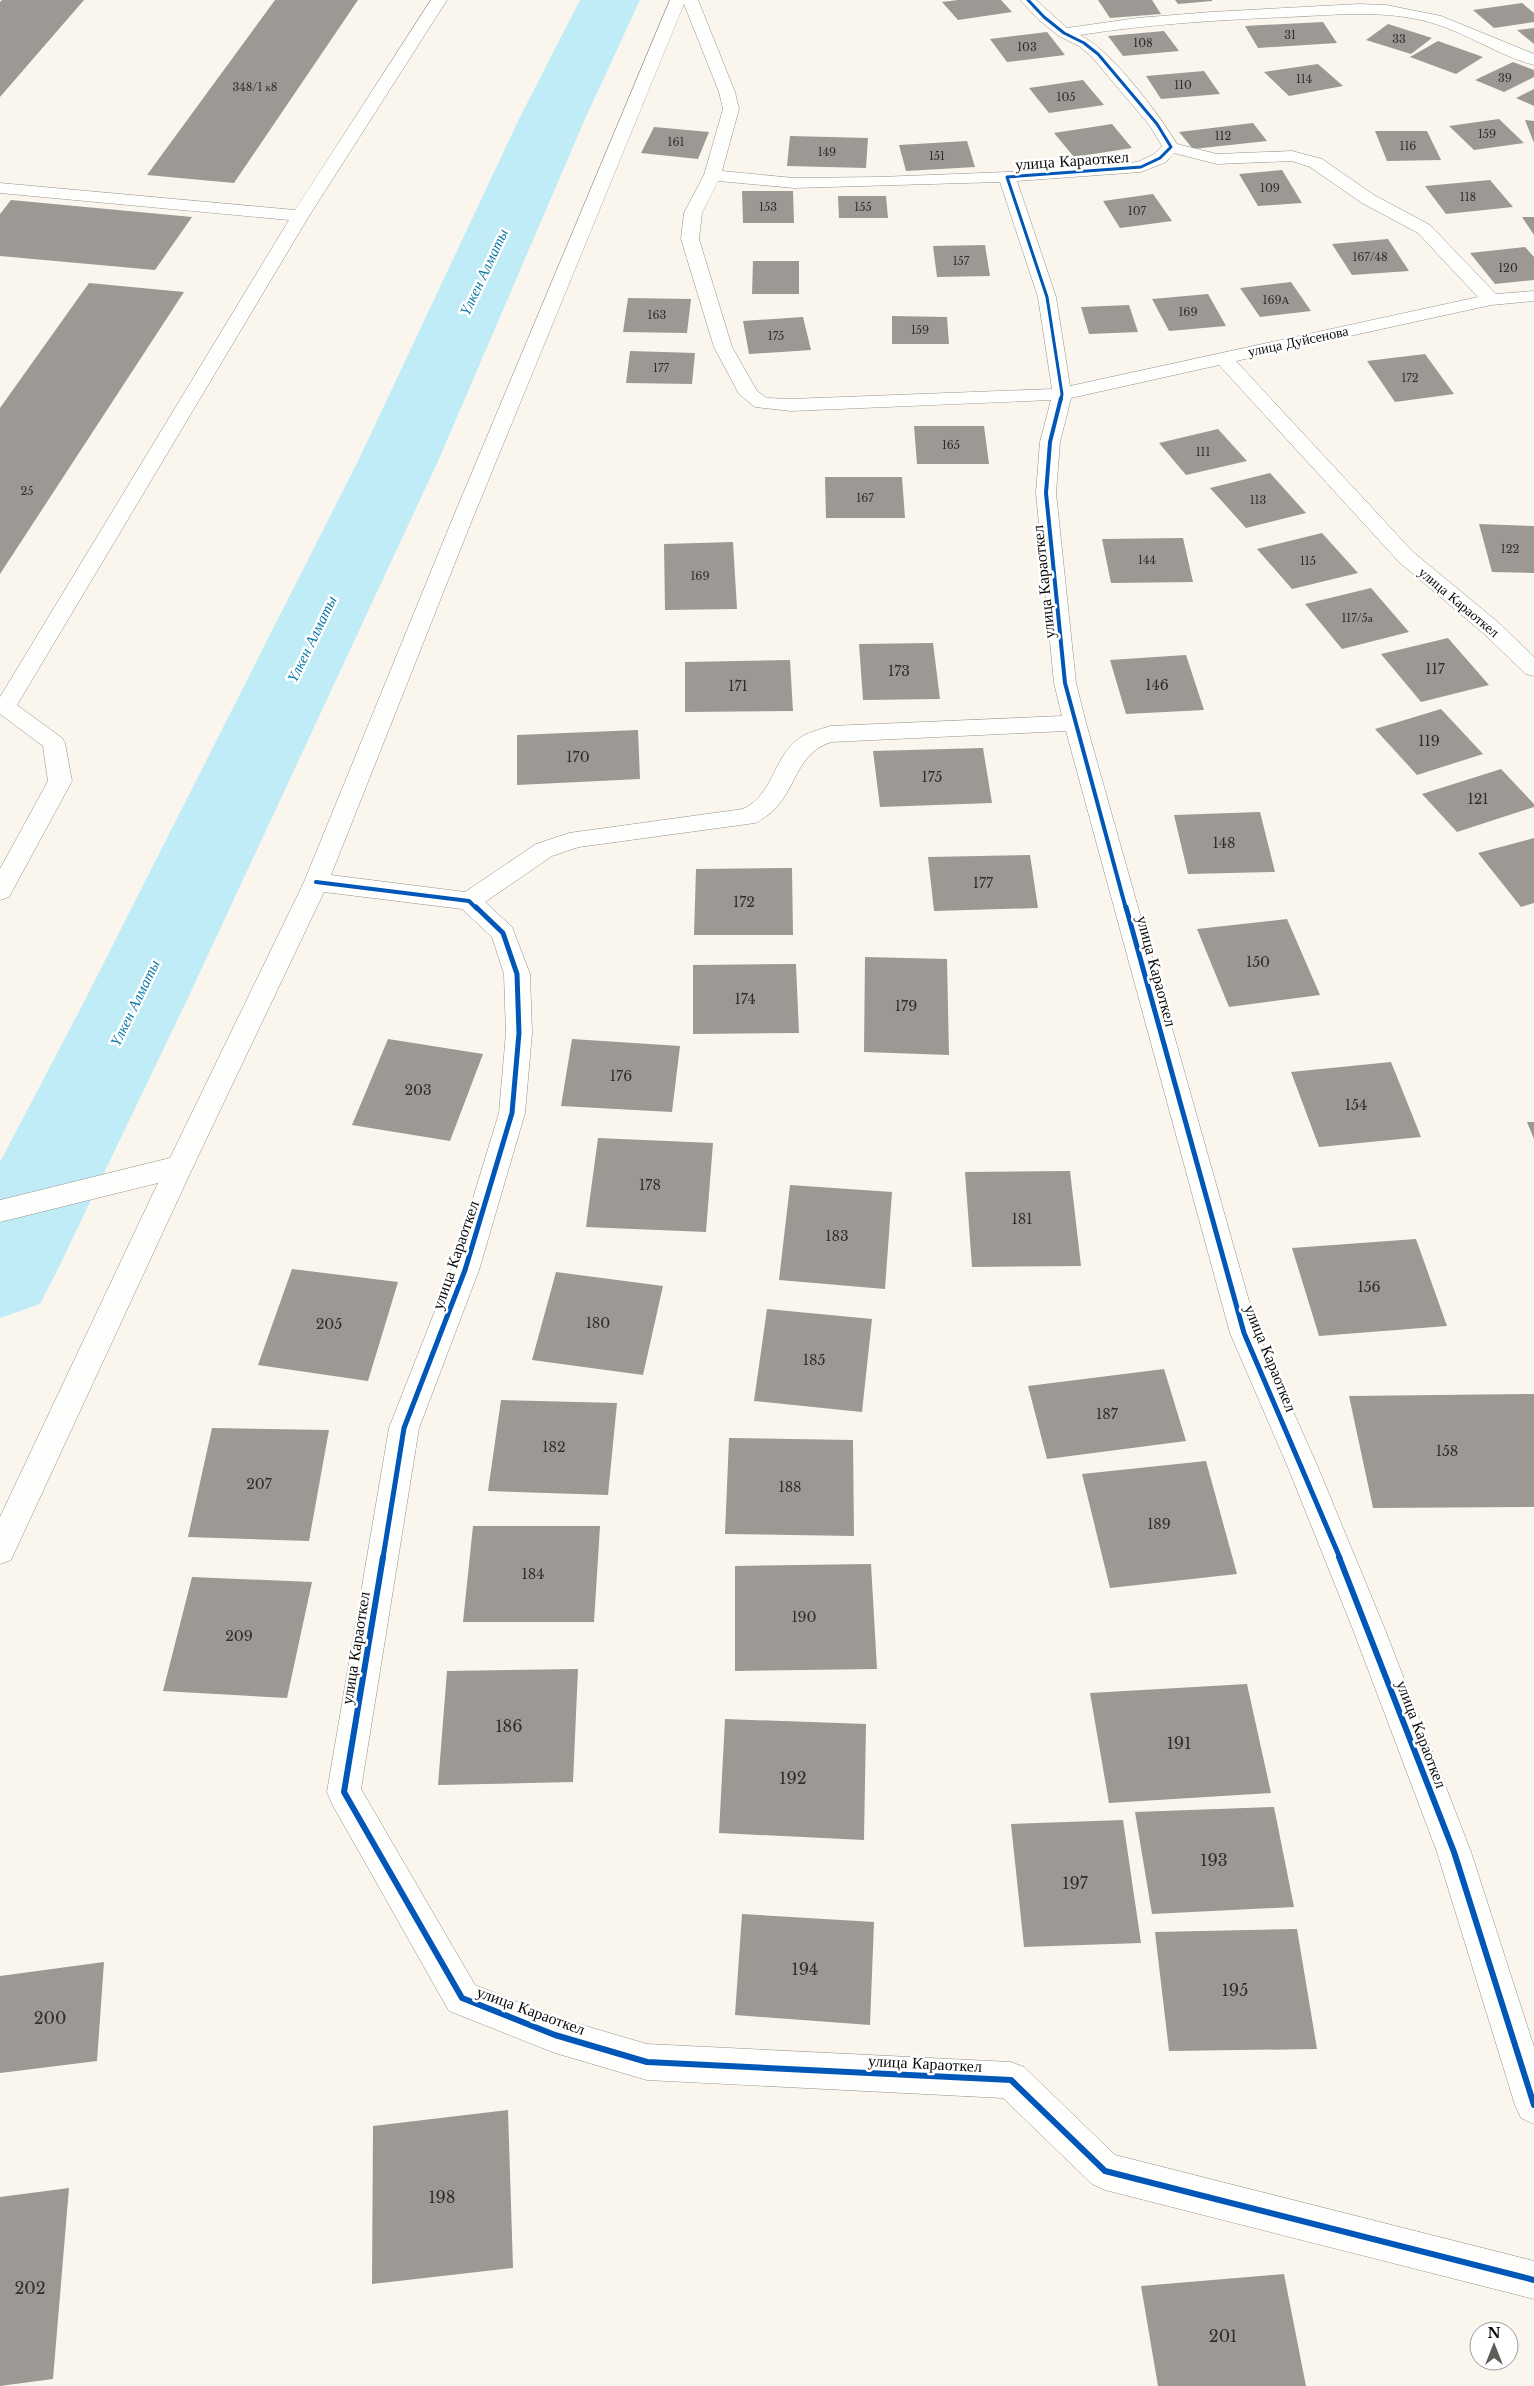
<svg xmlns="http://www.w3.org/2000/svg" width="1534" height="2386" font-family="'Libre Baskerville',serif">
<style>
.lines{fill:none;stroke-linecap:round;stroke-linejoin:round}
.river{fill:#c0ecf8;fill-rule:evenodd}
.building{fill:#9c9894}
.street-casing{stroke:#93918d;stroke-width:1}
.street{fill:#fefefc;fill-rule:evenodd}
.cycleway-far3-casing{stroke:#fff;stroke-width:5}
.cycleway-far2-casing{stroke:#fff;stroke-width:6}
.cycleway-far1-casing{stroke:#fff;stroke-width:8}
.cycleway-casing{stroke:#fff;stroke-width:9}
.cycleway-far3{stroke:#0057b8;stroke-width:3}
.cycleway-far2{stroke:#0057b8;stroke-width:4}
.cycleway-far1{stroke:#0057b8;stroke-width:5}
.cycleway{stroke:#0057b8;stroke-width:6}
.labels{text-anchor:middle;stroke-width:5;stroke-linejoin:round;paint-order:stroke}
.far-number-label{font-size:11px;fill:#2f2e2d}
.far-street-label{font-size:14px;fill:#0b0b0b;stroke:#fff}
.number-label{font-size:14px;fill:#2f2e2d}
.far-water-label{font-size:15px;font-style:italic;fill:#0978a8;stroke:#fff}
.street-label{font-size:16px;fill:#0b0b0b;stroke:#fff}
.near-number-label{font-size:16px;fill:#2f2e2d}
</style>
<rect width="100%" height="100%" fill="#faf6ee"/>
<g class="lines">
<!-- river -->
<path class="river" d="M580 0H640L585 119 439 459 187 1000 57 1271 40 1304 0 1318V1162L85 1000 359 459 519 119Z"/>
</g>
<!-- building -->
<path class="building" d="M2 0H84L0 97V2Z
M275 0H358L234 183 147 175Z
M958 0H1001L1012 12 958 20 942 2Z
M1098 0H1152L1161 14 1110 18Z
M1175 0H1212V1L1178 4Z
M1522 3 1534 13V22L1494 28 1473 10Z
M1323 22 1337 43 1258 48 1245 26Z
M1388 24 1432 38 1411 54 1366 40Z
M1534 28V44L1517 30Z
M1164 31 1179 51 1123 56 1108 36Z
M1047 32 1065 55 1007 62 990 39Z
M1438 41 1483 57 1456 74 1410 57Z
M1513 62 1534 70V77L1504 92 1475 80Z
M1318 64 1343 86 1289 96 1264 72Z
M1204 71 1220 94 1161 99 1146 76Z
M1083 80 1104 105 1049 113 1029 88Z
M1534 89V106L1516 98Z
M1499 119 1524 143 1474 150 1449 126Z
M1525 120 1534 121V143Z
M1253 123 1267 141 1193 149 1179 132Z
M1112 124 1132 148 1074 157 1054 133Z
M654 127 709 132 698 159 641 153Z
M1375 131H1427L1441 160 1387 161Z
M790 136 868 138 866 168 787 166Z
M967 141 975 167 906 171 899 145Z
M1282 170 1302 203 1258 206 1239 174Z
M1490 180 1513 207 1446 214 1425 186Z
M742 191H793L794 223H743Z
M1153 194 1172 221 1120 228 1103 201Z
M838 196H886L888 218H839Z
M11 200 192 217 155 270 0 256V214Z
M1522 217H1534V235Z
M1388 239 1409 271 1352 275 1332 244Z
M985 245 990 276 937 277 933 246Z
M1525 247 1534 257V280L1495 284 1470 253Z
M753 261H799V294H752Z
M1291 282 1311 311 1260 317 1240 288Z
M89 283 184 292 0 574V408Z
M1208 294 1226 326 1169 331 1152 299Z
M628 298 691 299 687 333 623 332Z
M1129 305 1138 332 1089 334 1081 307Z
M892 316 947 317 949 344H892Z
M803 317 811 350 749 354 743 321Z
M630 351 695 353 692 384 626 383Z
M1425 354 1454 394 1395 402 1367 361Z
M914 426H984L989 464H917Z
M1218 429 1247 461 1186 475 1159 443Z
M1270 473 1306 513 1246 528 1210 488Z
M825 477H902L905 518H826Z
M1479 524 1534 526V573L1492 572Z
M1322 533 1358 573 1292 589 1257 549Z
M1183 538 1193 582 1111 583 1102 539Z
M733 542 737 609 665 610 664 544Z
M1371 588 1409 632 1342 649 1305 604Z
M1448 638 1489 685 1421 702 1381 654Z
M933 643 940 699 863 700 859 644Z
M1186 655 1204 710 1126 714 1110 660Z
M790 660 793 711 685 712V662Z
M1441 709 1483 754 1417 775 1375 729Z
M638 730 640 779 517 785V735Z
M983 748 992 803 880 807 873 751Z
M1501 769 1534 804V807L1457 832 1422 794Z
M1260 812 1275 872 1188 874 1174 815Z
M1534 838V903L1521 907 1478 853Z
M1030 855 1038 908 934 911 928 857Z
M792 868 793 935H694L696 869Z
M1287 919 1320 995 1229 1007 1197 929Z
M865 957 947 959 949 1055 864 1052Z
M796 964 799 1033 693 1034V965Z
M388 1039 483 1054 450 1141 352 1125Z
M572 1039 680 1046 672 1112 561 1106Z
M1391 1062 1421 1137 1319 1147 1291 1072Z
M1527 1122H1534V1139Z
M598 1138 713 1143 706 1232 586 1227Z
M1070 1171 1081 1266 972 1267 965 1172Z
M790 1185 892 1192 885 1289 779 1280Z
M1416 1239 1447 1326 1319 1336 1292 1248Z
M292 1269 398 1282 368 1381 258 1365Z
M556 1272 663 1286 643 1375 532 1360Z
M767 1309 872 1319 862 1412 754 1401Z
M1164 1369 1186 1441 1047 1459 1028 1386Z
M1534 1394V1507L1373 1508 1349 1396Z
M501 1400 617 1403 608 1495 488 1491Z
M212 1428 329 1430 309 1541 188 1537Z
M729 1438 853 1440 854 1536 725 1534Z
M1206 1461 1237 1574 1110 1588 1082 1474Z
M473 1526H600L594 1622H463Z
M871 1564 877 1669 735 1671V1566Z
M192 1577 312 1582 287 1698 163 1691Z
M578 1669 573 1782 438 1785 447 1671Z
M1247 1684 1271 1793 1109 1803 1090 1693Z
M725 1719 866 1724 864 1840 719 1833Z
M1274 1807 1294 1907 1152 1914 1135 1812Z
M1123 1820 1141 1943 1024 1947 1011 1824Z
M742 1914 874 1922 870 2025 735 2015Z
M1297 1929 1317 2049 1169 2051 1155 1932Z
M104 1962 97 2061 0 2073V1976Z
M508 2110 513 2268 372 2284 373 2126Z
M69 2188 53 2379 0 2386V2197Z
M1284 2274 1306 2386H1158L1141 2286Z"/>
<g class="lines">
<!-- street casing -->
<g class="street-casing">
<path id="street" d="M431 0H447L309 216 17 705 62 738 65 743 72 781 9 897 0 900V869L48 781 43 746 0 714V697L289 220 0 193V183L295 210Z
M670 0H698L735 92 739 109 722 171 794 178 879 177 1007 172 1138 162 1154 154 1162 146 1150 126 1092 57 1079 46 1059 36 1039 20 1020 0H1036L1067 28 1137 18 1211 12 1359 4 1386 5 1441 16 1534 54V65C1499 56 1467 33 1432 23 1385 9 1336 15 1288 17 1219 20 1149 24 1080 35 1112 51 1158 113 1177 144L1217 154 1292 151 1322 159 1374 195 1430 225 1496 294 1534 291V301L1491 305 1236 361 1413 552 1499 623 1534 657V676L1526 674 1483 633 1399 562 1219 365 1071 398 1060 442 1056 493 1076 683 1086 723 1258 1333 1317 1465 1384 1627 1471 1852 1534 2047V2124L1521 2118 1515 2105 1437 1852 1352 1627 1287 1465 1230 1333 1066 731 831 742C789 756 799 802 755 823L579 847 552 856 485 902 512 927 530 974 532 1033 525 1113 479 1270 419 1428 361 1789 475 1985 555 2017 647 2044 1011 2062 1024 2067 1115 2155 1534 2261V2299L1105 2190 1092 2184 1003 2098 647 2080 555 2053 449 2011 332 1804 327 1792 389 1428 451 1270 499 1113 506 1033 504 974 492 937 462 909 324 892 193 1167 11 1560 0 1564V1517L158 1183 0 1222V1200L170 1158 304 882 450 525ZM684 4 719 92 723 109 704 175 684 213 681 239 714 347 739 394 755 407 791 411 1051 400 1040 442 1036 493 1054 683 1062 716 830 726C819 730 807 732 797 740 773 759 773 795 743 809L569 833 536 844 465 892 331 875 470 525ZM1174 153 1217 164 1292 161 1310 167 1362 203 1418 233 1478 297 1070 386 1056 297 1017 181 1141 172 1166 162ZM718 181 794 188 1000 182 1038 297 1052 389 791 399 767 398 757 391 732 347 699 239 702 213Z"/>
</g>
<!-- street -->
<use href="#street" class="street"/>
<!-- cycleway-far3 casing -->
<g class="cycleway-far3-casing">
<path id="cycleway-far3" d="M1028 0 1044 17 1064 33 1084 43 1098 54 1157 124 1171 147 1160 158 1141 167 1007 177 1047 297 1062 394 1061 400"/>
</g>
<!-- cycleway-far2 casing -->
<g class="cycleway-far2-casing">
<path id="cycleway-far2" d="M1061 398 1050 442 1046 493 1065 683 1126 909
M316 882 469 901 477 909"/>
</g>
<!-- cycleway-far1 casing -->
<g class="cycleway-far1-casing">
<path id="cycleway-far1" d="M1126 907 1244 1333 1340 1558
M383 1558 404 1428 465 1270 512 1113 519 1033 517 974 503 933 476 907"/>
</g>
<!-- cycleway casing -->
<g class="cycleway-casing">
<path id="cycleway" d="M383 1557 344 1792 462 1998 555 2035 647 2062 1011 2080 1105 2171 1534 2280
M1339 1557 1454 1852 1534 2105"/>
</g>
<!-- cycleway-far3 -->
<use href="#cycleway-far3" class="cycleway-far3"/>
<!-- cycleway-far2 -->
<use href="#cycleway-far2" class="cycleway-far2"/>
<!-- cycleway-far1 -->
<use href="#cycleway-far1" class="cycleway-far1"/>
<!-- cycleway -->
<use href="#cycleway" class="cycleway"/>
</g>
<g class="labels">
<!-- far-number labels -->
<g class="far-number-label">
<text x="1290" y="39">31</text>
<text x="1399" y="43">33</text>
<text x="1143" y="47">108</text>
<text x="1027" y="51">103</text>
<text x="1505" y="82">39</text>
<text x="1304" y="83">114</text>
<text x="1183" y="89">110</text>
<text x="255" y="91">348/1 к8</text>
<text x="1066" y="101">105</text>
<text x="1487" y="138">159</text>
<text x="1223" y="140">112</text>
<text x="676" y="146">161</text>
<text x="1408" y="150">116</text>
<text x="827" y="156">149</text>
<text x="937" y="160">151</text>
<text x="1270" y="192">109</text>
<text x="1468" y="201">118</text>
<text x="768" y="211">153</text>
<text x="863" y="211">155</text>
<text x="1137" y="215">107</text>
<text x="1370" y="261">167/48</text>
<text x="961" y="265">157</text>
<text x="1508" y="272">120</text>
<text x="1276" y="304">169А</text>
<text x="1188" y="316">169</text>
<text x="657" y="319">163</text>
<text x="920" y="334">159</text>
<text x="776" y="340">175</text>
<text x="661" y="372">177</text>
<text x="1410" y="382">172</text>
<text x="951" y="449">165</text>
<text x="1203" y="456">111</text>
<text x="27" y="495">25</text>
<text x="865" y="502">167</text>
<text x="1258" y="504">113</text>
<text x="1510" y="553">122</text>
<text x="1147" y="564">144</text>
<text x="1308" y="565">115</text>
<text x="700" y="580">169</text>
<text x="1357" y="622">117/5а</text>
</g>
<!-- far-street labels -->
<g class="far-street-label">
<text transform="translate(1298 341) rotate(-12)" y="5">улица Дуйсенова</text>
<text transform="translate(1459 602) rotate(40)" y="5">улица Караоткел</text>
</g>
<!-- number labels -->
<g class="number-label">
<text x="1435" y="674">117</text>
<text x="899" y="676">173</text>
<text x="1157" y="690">146</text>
<text x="738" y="691">171</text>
<text x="1429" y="746">119</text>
<text x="578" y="762">170</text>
<text x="932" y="782">175</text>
<text x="1478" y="804">121</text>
<text x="1224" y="848">148</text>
<text x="983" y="888">177</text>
<text x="744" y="907">172</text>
<text x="1258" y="967">150</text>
<text x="745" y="1004">174</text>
<text x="906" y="1011">179</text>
<text x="621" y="1081">176</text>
<text x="418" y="1095">203</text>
<text x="1356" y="1110">154</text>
<text x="650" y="1190">178</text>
<text x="1022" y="1224">181</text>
<text x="837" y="1241">183</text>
<text x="1369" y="1292">156</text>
<text x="598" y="1328">180</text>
<text x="329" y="1329">205</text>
<text x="814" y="1365">185</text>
<text x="1107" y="1419">187</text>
<text x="554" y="1452">182</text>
<text x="1447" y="1456">158</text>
<text x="259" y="1489">207</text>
<text x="790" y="1492">188</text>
<text x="1159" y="1529">189</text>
<text x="533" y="1579">184</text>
<text x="804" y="1622">190</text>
<text x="239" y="1641">209</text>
</g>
<!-- far-water labels -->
<g class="far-water-label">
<text transform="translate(484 272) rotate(-65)" y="5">Үлкен Алматы</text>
<text transform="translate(312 639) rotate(-64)" y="5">Үлкен Алматы</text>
<text transform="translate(135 1003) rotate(-64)" y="5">Үлкен Алматы</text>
</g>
<!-- street labels -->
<g class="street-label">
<text transform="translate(1072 160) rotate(-4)" y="6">улица Караоткел</text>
<text transform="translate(1043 582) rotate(-96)" y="6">улица Караоткел</text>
<text transform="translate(1157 971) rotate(75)" y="6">улица Караоткел</text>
<text transform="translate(455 1255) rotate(-71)" y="6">улица Караоткел</text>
<text transform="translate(1271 1358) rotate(68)" y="6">улица Караоткел</text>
<text transform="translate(355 1648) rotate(-81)" y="6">улица Караоткел</text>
<text transform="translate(1422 1734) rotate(69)" y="6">улица Караоткел</text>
<text transform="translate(531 2010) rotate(20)" y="6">улица Караоткел</text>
<text transform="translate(925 2063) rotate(3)" y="6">улица Караоткел</text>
</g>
<!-- near-number labels -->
<g class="near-number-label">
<text x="509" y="1732">186</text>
<text x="1179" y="1749">191</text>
<text x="793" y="1784">192</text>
<text x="1214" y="1866">193</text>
<text x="1075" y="1889">197</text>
<text x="805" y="1975">194</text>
<text x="1235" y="1996">195</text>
<text x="50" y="2024">200</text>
<text x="442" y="2203">198</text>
<text x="30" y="2294">202</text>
<text x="1223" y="2342">201</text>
</g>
</g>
<!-- north arrow -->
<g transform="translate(1494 2346)"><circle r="24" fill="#ffffff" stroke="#9d9d9d"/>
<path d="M0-4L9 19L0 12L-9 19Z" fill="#5f5d5a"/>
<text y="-8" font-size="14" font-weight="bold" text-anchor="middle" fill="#0b0b0b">N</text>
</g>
</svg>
